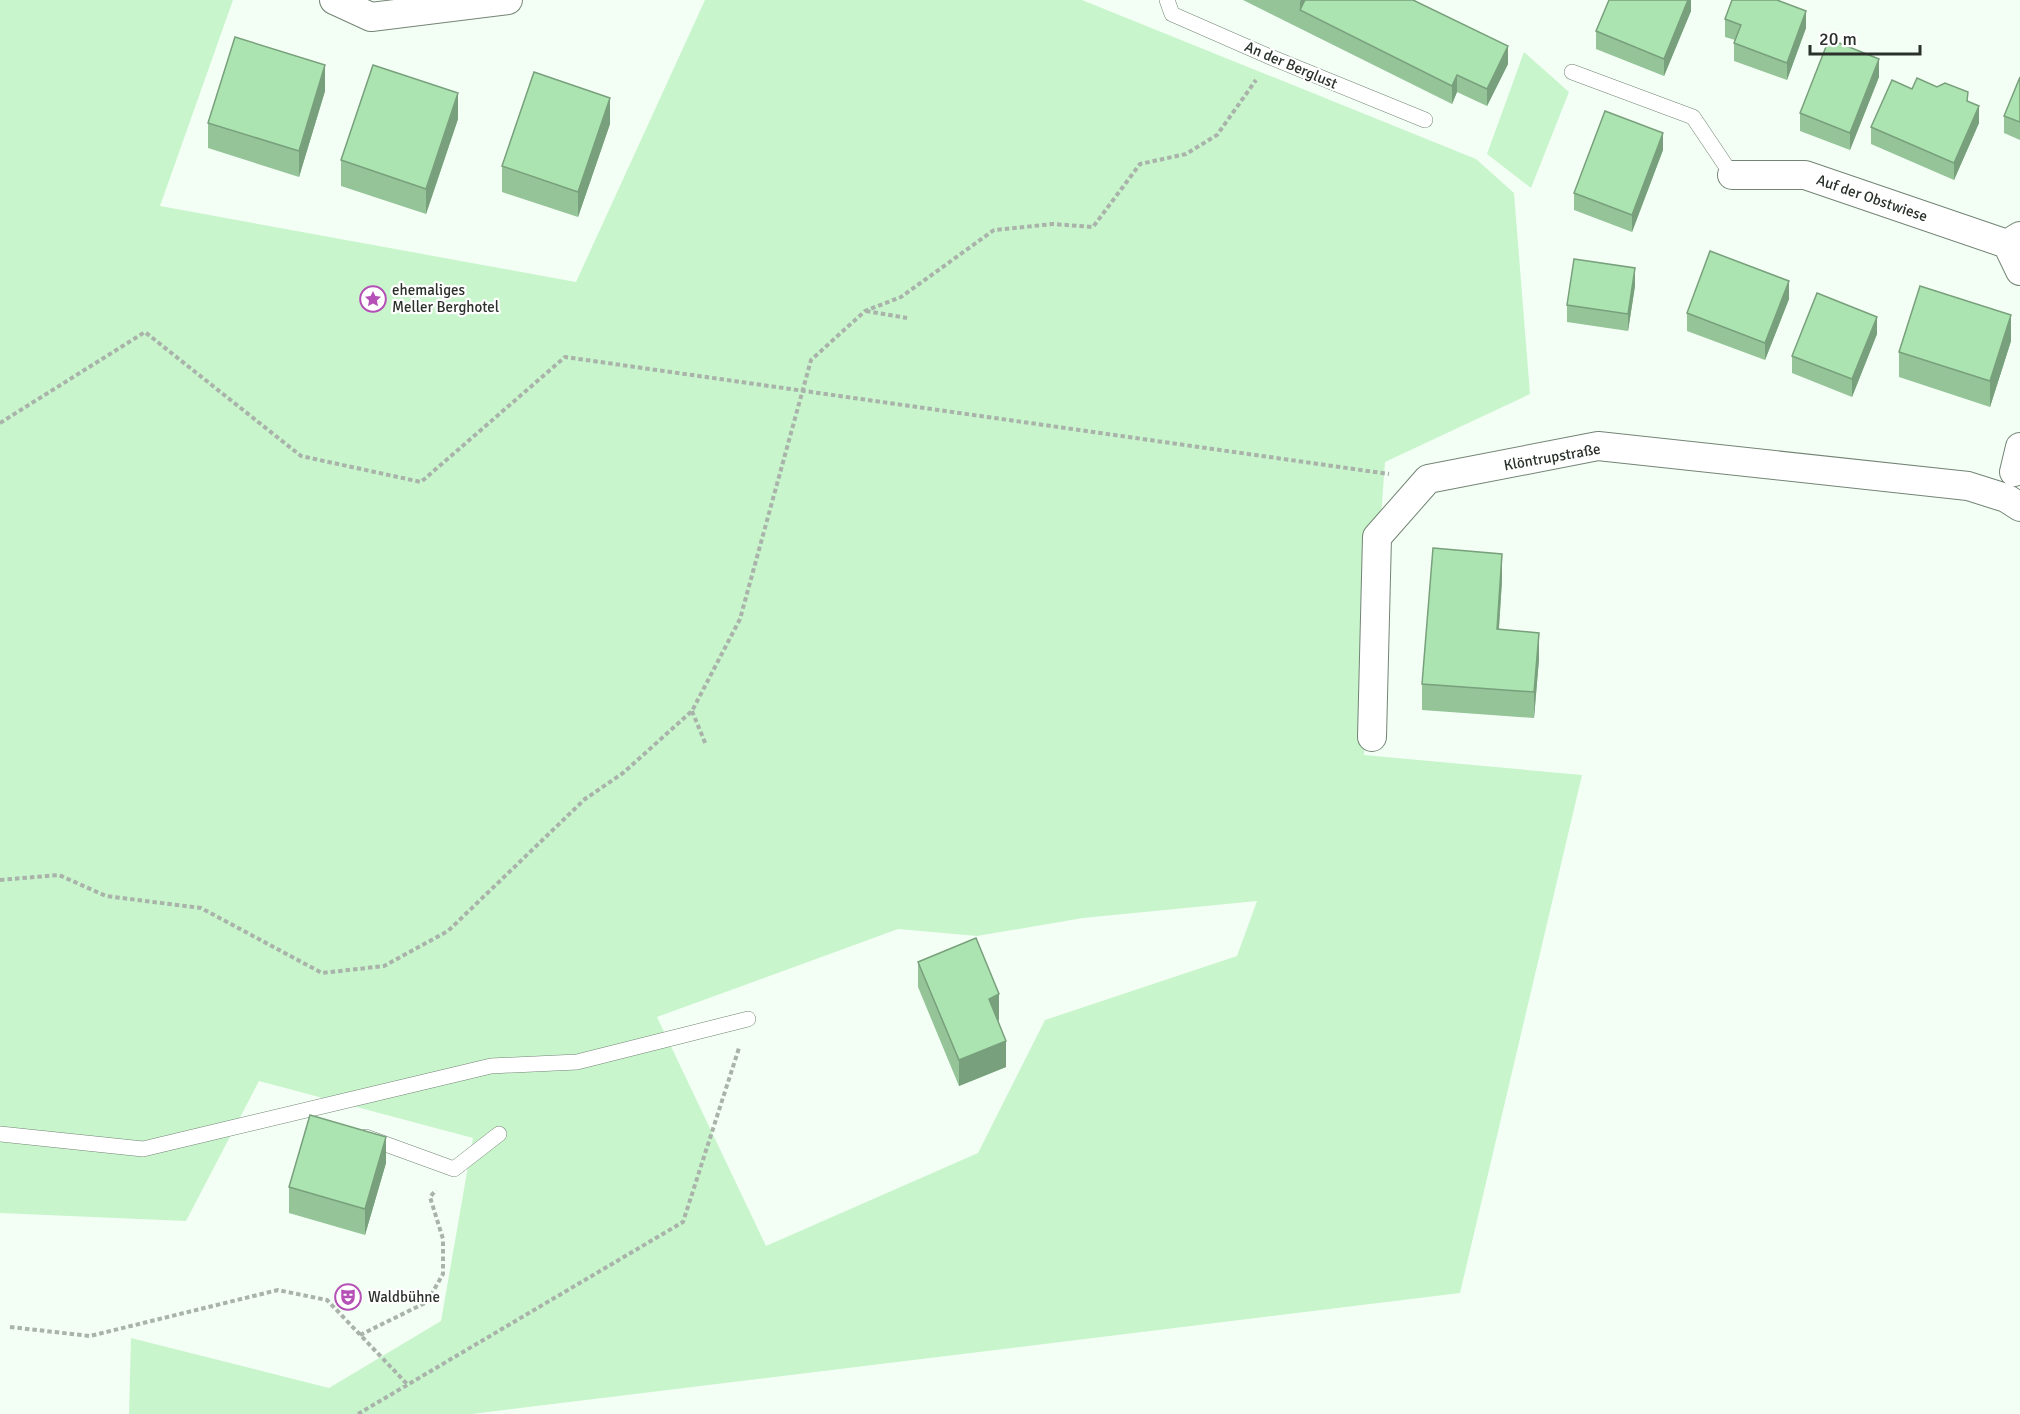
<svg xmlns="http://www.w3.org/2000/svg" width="2020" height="1414" font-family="Signika,sans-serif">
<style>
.green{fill:#c9f5cd;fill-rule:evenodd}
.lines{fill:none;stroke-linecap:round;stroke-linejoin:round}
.service-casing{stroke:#738475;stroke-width:16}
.minor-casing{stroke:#738475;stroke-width:30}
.path{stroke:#a9b3aa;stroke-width:4;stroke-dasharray:4.5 3;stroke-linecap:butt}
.service{stroke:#fff;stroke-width:15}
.minor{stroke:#fff;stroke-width:28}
.wall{fill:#94c498}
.shaded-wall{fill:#78a07c}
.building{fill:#ace4b1;stroke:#78a07c;stroke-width:1.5}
.labels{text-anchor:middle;stroke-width:4.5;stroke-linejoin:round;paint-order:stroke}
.street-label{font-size:15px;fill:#2a312b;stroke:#fff}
.poi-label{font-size:15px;fill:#2a312b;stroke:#fff;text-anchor:start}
</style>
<rect width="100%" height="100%" fill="#f3fff4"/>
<!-- green -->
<path class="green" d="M0 0H233L160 206 576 282 705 0H1082L1476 159 1514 193 1530 394 1385 462 1364 755 1582 775 1460 1293 472 1414H129L131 1338 329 1388 441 1321 473 1138 259 1081 186 1221 0 1213ZM1257 901 1237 956 1045 1020 978 1153 766 1246 657 1017 898 929 977 936 1083 918Z
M1524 52 1569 92 1531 188 1487 154Z"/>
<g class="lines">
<!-- service casing -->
<g class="service-casing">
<path id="service" d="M1167 0 1172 14 1268 56 1425 120
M1572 72 1693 117 1732 175
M0 1134 143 1149 491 1066 577 1062 748 1019
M366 1137 454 1169 499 1134"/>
</g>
<!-- minor casing -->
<g class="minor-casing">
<path id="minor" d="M334 0 371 17 508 0
M1732 175H1805L2007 244 2020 236
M2007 244 2020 271
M2014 472 2020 447
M1372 737 1377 537 1428 479 1598 446 1968 486 2006 498 2020 507"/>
</g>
<!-- path -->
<path class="path" d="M866 311 907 318
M0 423 145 332 301 456 421 482 565 357 1389 474
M692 711 706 745
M0 880 59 875 106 896 201 908 322 973 384 966 448 931 585 799 623 773 692 711 740 619 811 360 865 311 901 297 994 230 1053 224 1093 227 1140 164 1186 154 1217 135 1256 80
M10 1327 90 1336 278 1290 327 1300 407 1384
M360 1335 427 1302 443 1274V1239L430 1197 436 1190
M358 1414 683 1222 739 1048"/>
<!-- service -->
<use href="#service" class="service"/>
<!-- minor -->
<use href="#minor" class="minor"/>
</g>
<!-- wall -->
<path class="wall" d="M1243 0H1413L1508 64 1487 106 1457 92 1452 104Z
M1691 0V11L1664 76 1596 49V31Z
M1725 19 1806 28 1787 80 1734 61V43L1735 40 1725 37Z
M1879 77 1850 150 1800 131V113Z
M2020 77V140L2004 133V116Z
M1912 89 1968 101 1979 123 1954 180 1871 144V127Z
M325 91 299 177 208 148V123Z
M458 119 426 214 341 186V160Z
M610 124 578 217 502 192V166Z
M1663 150 1632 232 1574 210V193Z
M1635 286 1628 331 1567 322V305Z
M1789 299 1765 360 1687 331V313Z
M1877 334 1852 397 1792 373V356Z
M2011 341 1990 407 1899 377V352Z
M1502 580 1499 630 1539 659 1534 718 1422 710V684Z
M918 962 999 1020 998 1021 1006 1067 959 1086 918 987Z
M386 1163 365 1235 289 1213V1187Z"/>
<!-- shaded-wall -->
<path class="shaded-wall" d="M1301 0H1314L1300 10V2Z
M1688 0H1691V11L1664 76V59Z
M1806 11V28L1787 80V63Z
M1508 46V64L1487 106V89Z
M1879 59V77L1850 150V133Z
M325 65V91L299 177V151Z
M1457 75V92L1452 104V86Z
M458 93V119L426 214V189Z
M610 98V124L578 217V192Z
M1979 106V123L1954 180V163Z
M1663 133V150L1632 232V215Z
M1635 268V286L1628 331V314Z
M1789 281V299L1765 360V343Z
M2011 315V341L1990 407V381Z
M1877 317V334L1852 397V379Z
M1502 554V580L1497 655V629Z
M1539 633V659L1534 718V692Z
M999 994V1020L989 1024V999Z
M1006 1041V1067L959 1086V1060Z
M386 1137V1163L365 1235V1209Z"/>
<!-- building -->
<path class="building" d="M1305 0H1413L1508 46 1487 89 1457 75 1452 86 1300 10Z
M1609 0H1688L1664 59 1596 31Z
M1732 0H1777L1806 11 1787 63 1734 43 1741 25 1725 19Z
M235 37 325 65 299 151 208 123Z
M1829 39 1879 59 1850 133 1800 113Z
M373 65 458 93 426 189 341 160Z
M534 72 610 98 578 192 502 166Z
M2020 77V122L2004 116Z
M1917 78 1937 87 1945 83 1968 92 1967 101 1979 106 1954 163 1871 127 1892 80 1912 89Z
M1605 111 1663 133 1632 215 1574 193Z
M1710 251 1789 281 1765 343 1687 313Z
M1574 259 1635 268 1628 314 1567 305Z
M1920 286 2011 315 1990 381 1899 352Z
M1817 293 1877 317 1852 379 1792 356Z
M1433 548 1502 554 1497 629 1539 633 1534 692 1422 684Z
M976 938 999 994 989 999 1006 1041 959 1060 918 962Z
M310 1115 386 1137 365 1209 289 1187Z"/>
<!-- icons -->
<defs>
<g id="sight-ring" transform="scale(1.35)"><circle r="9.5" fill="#fff" stroke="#b550b6" stroke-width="1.5"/><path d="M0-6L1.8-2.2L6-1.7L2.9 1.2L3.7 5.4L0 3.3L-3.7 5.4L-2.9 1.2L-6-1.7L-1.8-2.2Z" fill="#b550b6"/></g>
<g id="theatre-ring" transform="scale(1.35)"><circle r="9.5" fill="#fff" stroke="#b550b6" stroke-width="1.5"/><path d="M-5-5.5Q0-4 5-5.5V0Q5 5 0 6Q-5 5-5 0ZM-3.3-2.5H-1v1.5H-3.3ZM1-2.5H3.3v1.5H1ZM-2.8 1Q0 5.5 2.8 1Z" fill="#b550b6"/></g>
</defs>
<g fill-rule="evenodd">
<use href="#sight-ring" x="373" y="299"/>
<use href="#theatre-ring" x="348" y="1297"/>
</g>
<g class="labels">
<!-- street labels -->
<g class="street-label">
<text transform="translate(1291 65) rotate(23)" y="5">An der Berglust</text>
<text transform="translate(1872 198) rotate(19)" y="5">Auf der Obstwiese</text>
<text transform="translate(1552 457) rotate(-10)" y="5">Klöntrupstraße</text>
</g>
<!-- poi labels -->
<g class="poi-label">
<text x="392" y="295">ehemaliges<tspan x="392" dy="17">Meller Berghotel</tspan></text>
<text x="368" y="1302">Waldbühne</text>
</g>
</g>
<!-- scale -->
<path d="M1810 45v9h110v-9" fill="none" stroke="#2a312b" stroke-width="3"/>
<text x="1819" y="45" font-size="18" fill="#2a312b" stroke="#ffffff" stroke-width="4.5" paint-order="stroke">20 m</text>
</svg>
